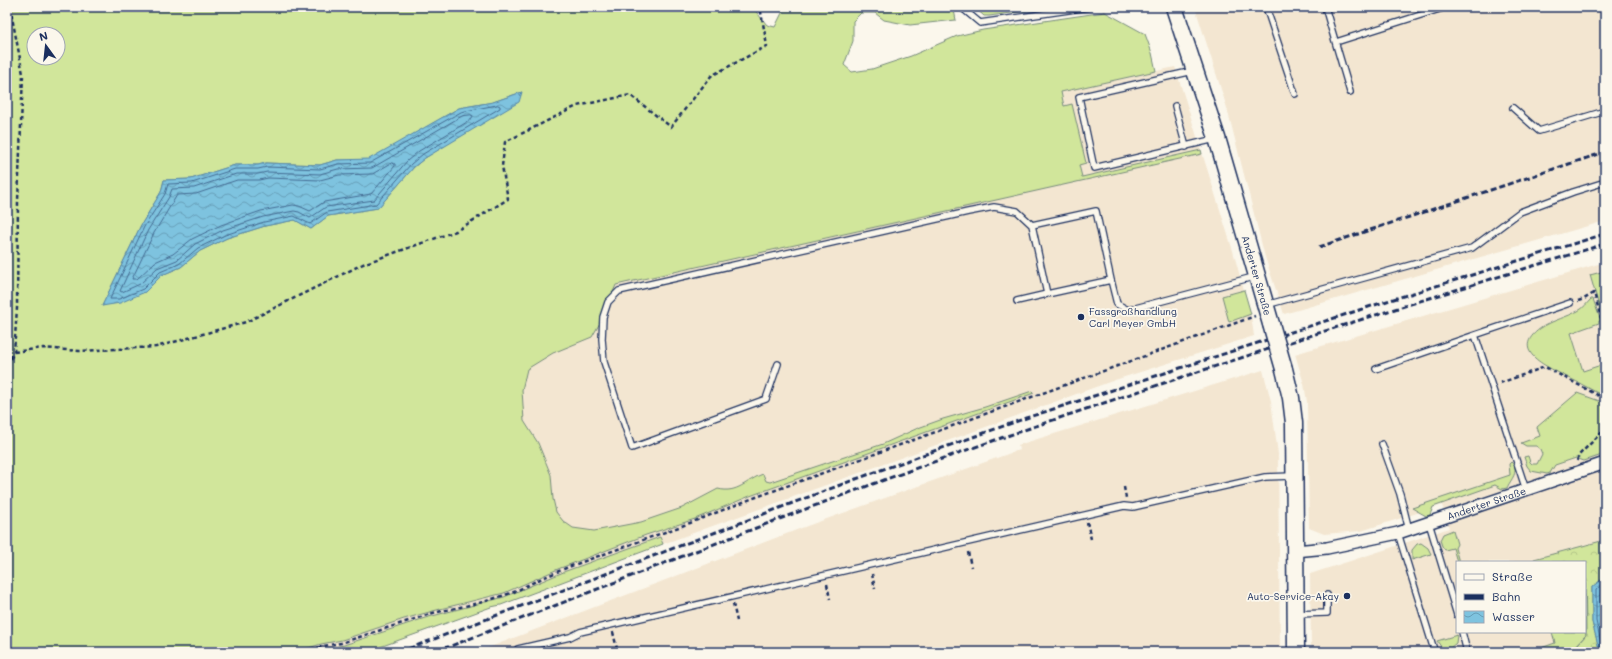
<svg xmlns="http://www.w3.org/2000/svg" width="1612" height="659" font-family="Mali,sans-serif">
<style>
.built{fill:#f3e6d1}
.grass{fill:#d1e69b;stroke:#768a7c;fill-rule:evenodd}
.forest{fill:url(#forest-crowns);stroke:#768a7c}
.water{fill:url(#water-waves);stroke:#5688ab}
.lines{fill:none;stroke-linecap:round;stroke-linejoin:round}
.shore{stroke:#436a92;stroke-width:1}
.lane-casing{stroke:#1b2f5e;stroke-width:8}
.street-casing{stroke:#1b2f5e;stroke-width:14}
.secondary-casing{stroke:#1b2f5e;stroke-width:19}
.path{stroke:#1b2f5e;stroke-width:2.5;stroke-dasharray:4 3;stroke-linecap:butt}
.lane{stroke:#fbf7ec;stroke-width:5.5}
.street{stroke:#fbf7ec;stroke-width:11}
.secondary{stroke:#fbf7ec;stroke-width:16}
.rail{stroke:#1b2f5e;stroke-width:3;stroke-dasharray:6 3;stroke-linecap:butt}
.secondary-bridge-casing{stroke:#1b2f5e;stroke-width:19;stroke-linecap:butt}
.secondary-bridge{stroke:#fbf7ec;stroke-width:16}
.poi-dot{fill:#1b2f5e;stroke:#fbf7ec;stroke-width:1.5}
.labels{text-anchor:middle;stroke-width:3.5;stroke-linejoin:round;paint-order:stroke}
.street-label{font-size:10px;fill:#1b2f5e;stroke:#fbf7ec}
.poi-label{font-size:10px;fill:#1b2f5e;stroke:#fbf7ec;text-anchor:start}
</style>
<defs>
<pattern id="forest-crowns" width="20" height="18" patternUnits="userSpaceOnUse"><rect width="20" height="18" fill="#d1e69b"/><path d="M2 6a3 3 0 1 1 6 0M12 15a3 3 0 1 1 6 0" fill="none" stroke="#b3c688"/></pattern>
<pattern id="water-waves" width="16" height="10" patternUnits="userSpaceOnUse"><rect width="16" height="10" fill="#7ec3df"/><path d="M0 5q4-4 8 0t8 0" fill="none" stroke="#669fb8"/></pattern>
</defs>
<rect width="100%" height="100%" fill="#fbf7ec"/>
<filter id="ink" filterUnits="userSpaceOnUse"><feTurbulence type="fractalNoise" baseFrequency=".025" numOctaves="2"/><feDisplacementMap in="SourceGraphic" scale="8" xChannelSelector="R" yChannelSelector="G"/><feConvolveMatrix kernelMatrix="1 2 1 2 8 2 1 2 1" color-interpolation-filters="sRGB"/></filter>
<g filter="url(#ink)">
<!-- built -->
<path class="built" d="M1195 7H1605V221L1284 314 1265 257 1227 108Z
M1175 67 1233 251 1251 316 1254 336 1115 380 663 544 501 605 491 607 366 652H168L488 313 1082 177 1061 92Z
M1605 262V569L1585 562H1457V632H1570L1572 652H1409L1408 647 1368 648V652H1347V649L1311 650 1310 574 1384 550 1449 528 1442 505 1361 531 1324 534 1309 528 1307 402 1304 384 1295 354Z
M1263 370 1271 401 1278 454 1280 652H477L807 526 1019 450 1018 445Z"/>
<!-- grass -->
<path class="grass" d="M7 7H750L753 8 767 25 775 27 785 7H952L954 10 956 20 910 25 884 20 875 13H861L853 21V41L844 65 852 72 872 69 911 56 957 36 983 30 1105 12 1145 34 1152 53 1156 71 1061 92 1064 106 1072 104 1086 163 1079 165 1082 177 1201 150 1202 154 616 285 601 321 592 337 553 353 527 369 522 390 524 421 538 443 551 475 553 499 556 512 563 521 573 528 594 531 641 522 682 508 718 489C738 494 746 480 763 474L766 481 770 482 883 444 918 428 943 419 985 407 1032 391 1034 393 750 496 695 519 646 535 558 569 504 593 444 608 404 619 342 640 321 644 296 652H7ZM34 34H58V58H34ZM522 92 462 135 425 158 414 167 378 208 328 216 311 229 295 220 265 226 227 238 200 251 181 267 162 275 145 292 102 306 141 225 161 192 164 180 191 179 235 165H258L266 163 320 165 337 160H369L459 108 493 102Z
M974 7H1054L989 16H984Z
M1605 271V327L1590 275Z
M1244 290 1251 314 1229 322 1222 296Z
M1591 299H1593L1601 321H1599V323L1571 333 1583 371 1601 365 1602 368H1605V397C1592 390 1580 383 1567 377 1546 366 1506 350 1544 326 1554 320 1567 317 1578 311 1584 308 1587 303 1591 299Z
M1577 393 1605 403V454L1584 461 1576 458 1555 465 1550 473 1547 474 1531 471 1527 466 1524 457 1528 456 1530 462 1532 464H1537L1542 454 1540 449 1536 446H1526L1521 443 1540 436 1537 427Z
M1511 462C1521 471 1510 480 1507 488L1502 489 1495 485 1433 507 1430 515 1426 516 1412 508 1510 475 1509 464Z
M1453 530 1457 544 1455 548 1459 562H1457L1453 548 1445 550 1442 546 1440 540 1443 534Z
M660 537 663 544 501 605 491 607 366 652H312L344 645 425 618 504 597 566 571Z
M1421 543 1428 548 1431 554 1412 560V550L1417 544Z
M1585 595 1586 635 1572 650V652H1542L1541 648 1555 643 1552 632H1585Z
M1457 635 1456 643 1450 648H1442L1437 641Z"/>
<!-- forest -->
<path class="forest" d="M1605 540V577L1592 587V622L1600 652H1572V651L1586 635 1585 562H1534V559Z"/>
<!-- water -->
<path class="water" d="M522 92 519 102 425 158 414 167 378 208 328 216 311 229 295 220 265 226 227 238 200 251 181 267 162 275 145 292 120 303 102 306 141 225 161 192 164 180 191 179 235 165H258L266 163 320 165 337 160 369 159 459 108 493 102Z
M1605 577V652H1600L1592 622V587Z"/>
<g class="lines">
<!-- shore -->
<path class="shore" d="M498 105 500 106V108L423 154 411 164 376 204 327 212 310 224 294 216 264 222 225 235 198 248 179 264 160 272 143 289 119 299H110L144 227 165 194 168 184 192 183 235 169H258L267 167 320 169 338 164 370 163 461 112Z
M471 115 473 116 472 119 419 151 407 161 374 200 326 207 310 218 299 212 294 211 263 217 223 230 195 244 177 260 157 268 140 284 122 292 120 291 148 230 169 197 172 189 194 188 236 174H258L267 172 320 174 338 169 372 168 462 116Z
M392 163 395 164V166L371 194 324 202 310 211 299 206 293 205 261 211 221 225 192 239 173 254 155 262 137 279H132L154 233 177 195 196 194 237 180H259L268 178 320 180 339 175 372 174Z
M1605 588 1601 593V621L1605 637
M1603 652 1596 621V590L1605 582"/>
<!-- lane casing -->
<g class="lane-casing">
<path id="lane" d="M961 7 980 23 1089 7
M1266 7 1295 94
M1325 7 1350 92
M1336 42 1446 7
M1193 71 1079 97 1094 168 1215 139
M1175 106 1186 147
M1513 108 1539 131 1605 111
M1111 280 1096 211 1032 225 1047 294 1111 280 1117 304 1128 310 1257 276
M1017 301 1047 294
M1266 305 1472 248 1520 212 1573 192 1605 182
M778 364 766 399 632 448 604 362 602 339 603 317 608 302 619 291 968 212 994 207 1017 211 1032 225
M1376 369 1475 335
M1382 444 1400 494 1409 530
M1526 490 1475 335 1570 303
M1429 523 1457 615
M1398 533 1434 650 1436 652
M1296 614 1327 613V595
M1462 632 1467 652
M518 649 570 637 580 632 1124 506 1133 507 1265 477 1293 476"/>
</g>
<!-- street casing -->
<g class="street-casing">
<g id="street">
<path id="s1" d="M1295 551 1327 548 1398 533 1605 463"/>
</g>
</g>
<!-- secondary casing -->
<g class="secondary-casing">
<g id="secondary">
<path id="s2" d="M1174 7 1217 138 1271 324"/>
<path d="M1284 369 1291 398 1294 423 1296 652"/>
</g>
</g>
<!-- path -->
<path class="path" d="M1578 301 1584 299 1594 293 1605 331
M14 352 43 348 79 351 156 347 246 322 363 264 456 231 508 199 502 166 505 142 577 106 630 95 671 127 711 76 767 46 761 12 757 7
M7 365 14 352 17 308 18 201 23 74 10 7
M1500 383 1545 367 1605 399
M1577 461 1579 455 1605 429
M1124 487 1126 498
M1087 522 1091 539
M968 552 971 567
M872 574 875 589
M827 584 830 599
M733 604 737 621
M613 632 617 649
M304 652 324 646 341 643 433 613 483 602 514 592 538 580 571 566 690 523 751 499 1255 316"/>
<!-- lane -->
<use href="#lane" class="lane"/>
<!-- street -->
<use href="#street" class="street"/>
<!-- secondary -->
<use href="#secondary" class="secondary"/>
<!-- rail -->
<path class="rail" d="M1319 247 1605 152
M400 652 856 479 1026 418 1384 302 1605 234
M435 652C633 576 829 497 1030 428 1220 363 1412 303 1605 244"/>
<!-- secondary-bridge casing -->
<g class="secondary-bridge-casing">
<path id="secondary-bridge" d="M1271 324 1284 369"/>
</g>
<!-- secondary-bridge -->
<use href="#secondary-bridge" class="secondary-bridge"/>
</g>
</g>
<!-- markers -->
<g class="poi-dot">
<circle cx="1081" cy="317" r="4"/>
<circle cx="1347" cy="596" r="4"/>
</g>
<g class="labels">
<!-- street labels -->
<g class="street-label">
<text dy="4" stroke="none"><textPath href="#s2" startOffset="281">Anderter Straße</textPath></text>
<text dy="4" stroke="none"><textPath href="#s1" startOffset="198">Anderter Straße</textPath></text>
</g>
<!-- poi labels -->
<g class="poi-label">
<text x="1089" y="315">Fassgroßhandlung<tspan x="1089" dy="12">Carl Meyer GmbH</tspan></text>
<text x="1339" y="600" text-anchor="end">Auto-Service-Akay</text>
</g>
</g>
<!-- margin -->
<rect width="1612" height="659" fill="none" stroke="#fbf7ec" stroke-width="24"/>
<rect x="12" y="12" width="1588" height="635" fill="none" stroke="#1b2f5e" stroke-width="1.5" filter="url(#ink)"/>
<!-- legend -->
<rect x="1456" y="561" width="130" height="72" fill="#fbf7ec" stroke="#a1a7b3"/>
<rect x="1464" y="574" width="20" height="6" fill="#fbf7ec" stroke="#a1a7b3"/>
<text x="1492" y="581" font-size="12" fill="#1b2f5e">Straße</text>
<rect x="1464" y="594" width="20" height="6" fill="#1b2f5e" stroke="#a1a7b3"/>
<text x="1492" y="601" font-size="12" fill="#1b2f5e">Bahn</text>
<rect x="1464" y="611" width="20" height="12" fill="url(#water-waves)" stroke="#a1a7b3"/>
<text x="1492" y="621" font-size="12" fill="#1b2f5e">Wasser</text>
<!-- north arrow -->
<g transform="translate(46 46) rotate(345)"><circle r="19" fill="#fbf7ec" stroke="#a1a7b3"/>
<path d="M0-3L7 15L0 10L-7 15Z" fill="#1b2f5e"/>
<text y="-6" font-size="11" font-weight="bold" text-anchor="middle" fill="#1b2f5e">N</text>
</g>
</svg>
